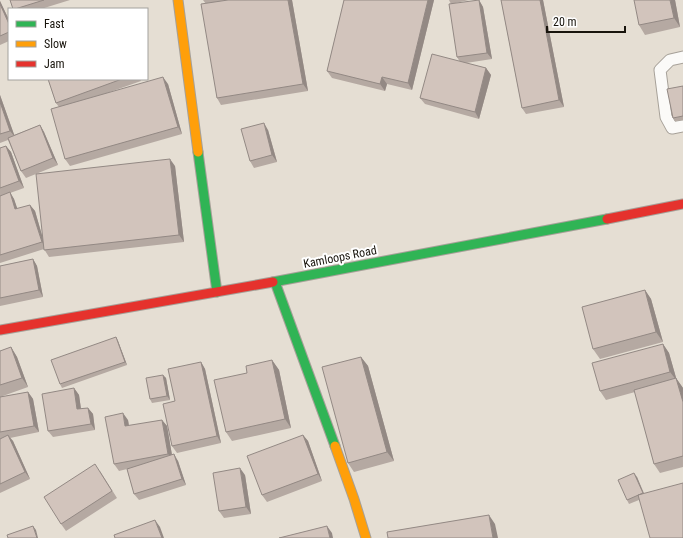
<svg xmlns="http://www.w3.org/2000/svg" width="683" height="538" font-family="'Roboto Condensed',sans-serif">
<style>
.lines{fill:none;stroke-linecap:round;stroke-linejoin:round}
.lane-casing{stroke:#a6a098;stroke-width:13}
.fast-casing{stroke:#a6a098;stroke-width:11}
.slow-casing{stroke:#a6a098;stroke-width:11}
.jam-casing{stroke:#a6a098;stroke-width:11}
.lane{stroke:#fbfaf8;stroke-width:11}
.fast{stroke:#30b455;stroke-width:9}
.slow{stroke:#ff9f0a;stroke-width:9}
.jam{stroke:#e5322d;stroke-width:9}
.wall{fill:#b5a9a2}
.shaded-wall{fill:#938984}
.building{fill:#d2c4bc;stroke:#938984}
.labels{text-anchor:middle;stroke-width:4;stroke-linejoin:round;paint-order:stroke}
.street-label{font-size:12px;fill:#18140c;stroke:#fff}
</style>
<rect width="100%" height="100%" fill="#e5ded3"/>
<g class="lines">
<!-- lane casing -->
<g class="lane-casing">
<path id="lane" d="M683 57 670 60 660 70 666 117 672 128 683 126"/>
</g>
<!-- fast casing -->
<g class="fast-casing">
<path id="fast" d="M198 152 217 292
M273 282 607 219
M275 282 335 446"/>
</g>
<!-- slow casing -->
<g class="slow-casing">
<path id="slow" d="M178 0 198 152
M335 446 354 499 366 538"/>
</g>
<!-- jam casing -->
<g class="jam-casing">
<path id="jam" d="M607 219 683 204
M0 330 273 282"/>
</g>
<!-- lane -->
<use href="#lane" class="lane"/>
<!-- fast -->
<use href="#fast" class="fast"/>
<!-- slow -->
<use href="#slow" class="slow"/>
<!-- jam -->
<use href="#jam" class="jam"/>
</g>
<!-- wall -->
<path class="wall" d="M10 0H70L41 9H13Z
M203 0H292L308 91 221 105 217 98 206 4Z
M344 0H434L412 90 387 84 385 91 332 78 327 71Z
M449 0H469L451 4Z
M479 0 483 7 492 59 466 63 486 68 491 75 479 119 425 104 420 98 460 62 457 57Z
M501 0H543L564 107 526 114 522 108Z
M675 0 680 27 645 35 639 25Z
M0 1 9 20V41L0 45Z
M48 79H140L141 81 107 93 168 84 182 134 70 166 65 159 59 107 56 103Z
M683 86V120L675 121 673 118Z
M0 95 14 135 40 125 44 132 58 165 26 178 21 171 8 140 0 143Z
M268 130 277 162 254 168 250 161Z
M6 146 11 152 24 188 10 193 14 199 17 209 30 205 35 211 43 239 175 166 184 242 49 257 44 249 0 263V148Z
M33 259 37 266 43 297 0 306V266Z
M645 290 651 299 663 342 600 359 593 349Z
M116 337 118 341 127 365 62 388 60 384Z
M663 344 669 353 676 378 683 388V467L660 473 654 464 635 392 606 400 600 391Z
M11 347 17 357 28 387 0 397V351Z
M361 357 368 366 394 461 354 472 348 463Z
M272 360 279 370 291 428 232 441 226 432 247 373Z
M201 362 205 369 221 443 177 453 172 446 175 401Z
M163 375 166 378 170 400 152 403 150 399Z
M74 388 79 395 81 409 88 408 93 414 95 430 53 437 48 431Z
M28 392 33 399 39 432 10 438 13 441 30 479 0 493V397Z
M128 420 129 426 162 420 167 426 172 455 178 461 186 485 139 500 134 494 127 469 119 471 114 464Z
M303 435 308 441 322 481 267 502 262 495Z
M100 471 117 498 66 531 61 524Z
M245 475 251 514 224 518 219 511Z
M637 477 644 493 639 500 629 504 627 500Z"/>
<!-- shaded-wall -->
<path class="shaded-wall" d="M288 0H292L308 91 303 84Z
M428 0H434L412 90 408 83Z
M479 0 483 7 492 59 487 53Z
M540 0H543L564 107 559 100Z
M670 0H675L680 27 674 18Z
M0 1 9 20V24L0 4Z
M486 68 491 75 479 119 475 112Z
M163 77 168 84 182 134 178 127Z
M382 77 387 84 385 91 380 84Z
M0 95 15 137 10 131 0 102Z
M264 123 268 130 277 162 272 155Z
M40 125 44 132 58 165 53 158Z
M6 146 11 152 24 188 19 181Z
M170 159 175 166 184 242 179 235Z
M10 192 14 199 20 216 15 209Z
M30 205 35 211 46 249 42 242Z
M33 259 37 266 43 297 39 290Z
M645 290 651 299 663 342 656 332Z
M116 337 118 341 127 365 125 362Z
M663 344 669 353 677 381 670 372Z
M11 347 17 357 28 387 22 378Z
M361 357 368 366 394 461 387 452Z
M272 360 279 370 291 428 285 419Z
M201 362 205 369 221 443 217 436Z
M163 375 166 378 170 400 167 396Z
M676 378 683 388V402Z
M74 388 79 395 82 416 77 409Z
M28 392 33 399 39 432 34 426Z
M88 408 93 414 95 430 91 424Z
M123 413 128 420 130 433 125 426Z
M162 420 167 426 173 461 168 454Z
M8 435 13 441 30 479 25 472Z
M303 435 308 441 322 481 318 474Z
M174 454 178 461 186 485 182 479Z
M240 468 245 475 251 514 246 507Z
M634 473 637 477 645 497 643 493Z
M489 515 495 524 498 538H493Z
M155 520 160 527 164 538H162Z
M33 526 36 530 38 538H37Z
M327 526 332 533 333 538H330Z"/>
<!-- building -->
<path class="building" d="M10 0H44L15 9H13Z
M228 0H288L303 84 217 98 201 4Z
M344 0H428L408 83 382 77 380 84 327 71Z
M479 0 487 53 457 57 449 4Z
M501 0H540L559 100 522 108Z
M634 0H670L674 18 639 25Z
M0 4 9 24V32L0 36Z
M432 54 486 68 475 112 420 98Z
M163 77 178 127 65 159 51 109Z
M48 79H122L56 103Z
M683 86V116L673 118 667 89Z
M0 102 10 131 0 134Z
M264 123 272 155 250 161 241 129Z
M40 125 53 158 21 171 8 138Z
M6 146 19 181 0 188V148Z
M170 159 179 235 44 250 36 174Z
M10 192 15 209 30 205 42 242 0 255V196Z
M33 259 39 290 0 298V266Z
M645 290 656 332 593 349 582 307Z
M116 337 125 362 60 384 51 360Z
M663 344 670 372 600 391 592 363Z
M11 347 22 378 0 385V351Z
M361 357 387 452 348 463 322 367Z
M272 360 285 419 226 432 214 380 247 373 246 366Z
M201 362 217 436 172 446 163 404 175 401 168 369Z
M163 375 167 396 150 399 146 378Z
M676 378 683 402V456L654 464 634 390Z
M74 388 77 409 88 408 91 424 48 431 42 394Z
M28 392 34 426 0 432V397Z
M123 413 125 426 162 420 168 454 114 464 105 417Z
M8 435 25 472 0 484V439Z
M303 435 318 474 262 495 247 456Z
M174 454 182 479 134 494 127 469Z
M95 464 112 491 61 524 44 497Z
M240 468 246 507 219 511 213 473Z
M634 473 643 493 627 500 618 480Z
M683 483V538H650L638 495Z
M489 515 493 538H388L387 532Z
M155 520 162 538H115L114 535Z
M33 526 37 538H8L7 535Z
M327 526 330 538H279Z"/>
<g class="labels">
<!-- street labels -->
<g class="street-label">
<text transform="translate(340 257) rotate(-11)" y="4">Kamloops Road</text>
</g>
</g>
<!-- legend -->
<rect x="8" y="8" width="140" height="72" fill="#ffffff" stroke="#a3a19e"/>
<rect x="16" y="21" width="20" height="6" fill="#30b455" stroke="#a3a19e"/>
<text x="44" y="28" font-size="12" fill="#18140c">Fast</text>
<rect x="16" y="41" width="20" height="6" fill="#ff9f0a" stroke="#a3a19e"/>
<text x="44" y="48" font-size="12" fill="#18140c">Slow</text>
<rect x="16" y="61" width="20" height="6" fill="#e5322d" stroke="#a3a19e"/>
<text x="44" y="68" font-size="12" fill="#18140c">Jam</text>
<!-- scale -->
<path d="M547 26v6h78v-6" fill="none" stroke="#18140c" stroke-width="2"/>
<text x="553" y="26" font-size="12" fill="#18140c" stroke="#ffffff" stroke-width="3" paint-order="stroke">20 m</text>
</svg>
